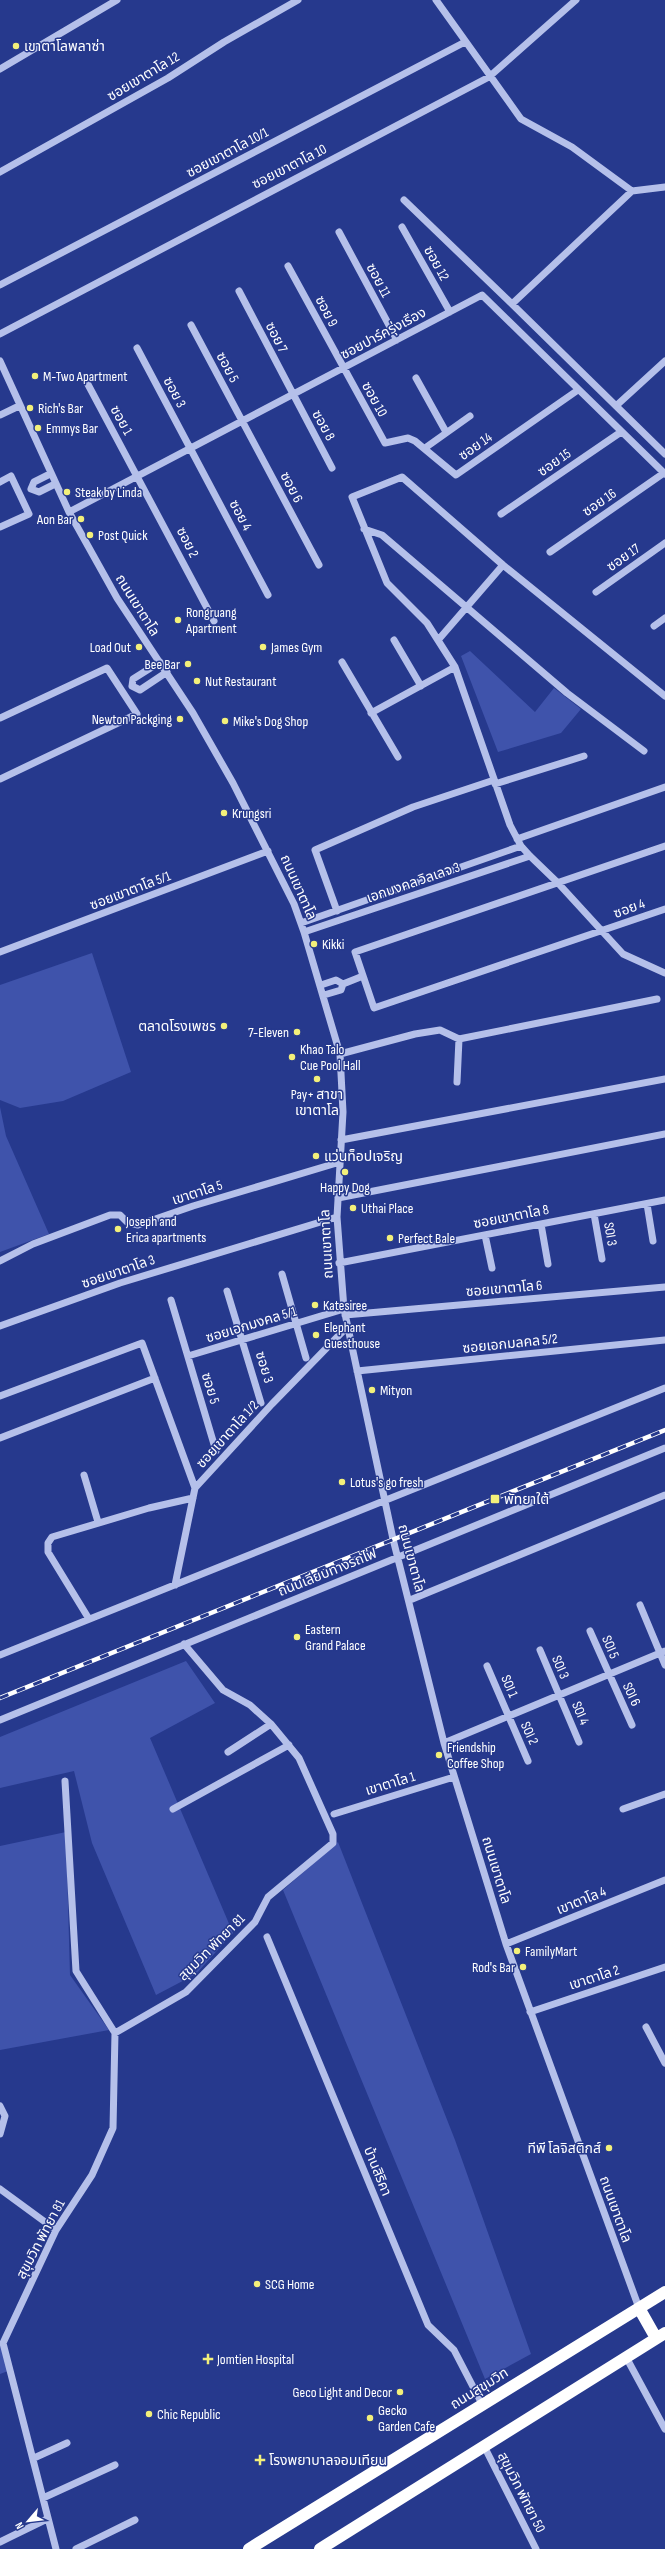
<svg xmlns="http://www.w3.org/2000/svg" width="665" height="2549" font-family="'Sofia Sans Condensed','Noto Sans Thai',sans-serif">
<style>
.green{fill:#3f53ab}
.lines{fill:none;stroke-linecap:round;stroke-linejoin:round}
.minor{stroke:#b5c0ea;stroke-width:7}
.highway{stroke:#fff;stroke-width:12}
.rail-casing{stroke:#fff;stroke-width:4.5}
.rail{stroke:#26398d;stroke-width:3;stroke-dasharray:9;stroke-linecap:butt}
.poi-dot{fill:#f3f07a;stroke:#26398d;stroke-width:1.5}
.labels{text-anchor:middle;stroke-width:3;stroke-linejoin:round;paint-order:stroke}
.poi-label{font-size:14px;fill:#fff;stroke:#26398d;text-anchor:start}
.street-label{font-size:14px;fill:#fff;stroke:#26398d}
</style>
<rect width="100%" height="100%" fill="#26398d"/>
<!-- green -->
<path class="green" d="M470 651 535 712 554 688 581 709 561 733 498 752 461 656Z
M92 953 131 1072 63 1101 20 1108 0 1100V985Z
M0 1107 6 1136 49 1234 0 1252Z
M186 1661 215 1703 150 1738 233 1933 196 1974 156 1995 92 1843 74 1771 0 1788V1737Z
M66 1832 70 1975 109 2030 0 2050V1846Z
M338 1842 455 2140 531 2354 485 2379 283 1890Z
M0 2344 8 2371 0 2374Z"/>
<g class="lines">
<!-- minor -->
<path class="minor" d="M436 0 521 119 572 147 632 191 665 187
M0 69 117 0
M0 172 168 78 224 42 298 0
M404 200 512 304 632 191
M402 227 450 312
M339 232 397 340
M288 266 385 443 408 438 415 441 456 475 578 390
M0 285 465 42
M239 291 332 468
M512 304 665 454
M191 325 319 565
M0 334 489 77 576 0
M137 348 268 595
M0 361 69 512 117 598 193 713 233 783 294 904 304 932 340 1054 343 1112 337 1217 344 1309 393 1539 444 1743 506 1944 639 2308
M84 377 214 621
M416 378 446 432
M617 405 665 361
M0 415 19 406
M425 448 470 416
M50 474 34 482 31 489 39 492 55 484
M0 482 11 476 29 514 0 527
M69 512 482 295 665 474
M501 514 621 432
M364 529 382 535 567 693 644 751
M550 552 664 473
M596 592 665 543
M654 626 665 618
M439 639 503 565
M394 640 421 686
M342 662 398 757
M132 686 140 690 167 672
M132 686 133 679 160 662
M665 696 503 565 402 477 352 497 387 583 427 623 455 667 510 825 521 846 530 856 558 883 623 954 665 973
M371 713 455 667
M0 718 107 668 137 714 0 779
M495 784 584 756
M517 839 665 787
M665 846 355 952 374 1008 665 909
M337 911 315 850 413 807 494 780
M301 923 521 846
M304 932 530 856
M0 952 268 851
M321 985 336 980 343 984
M324 995 341 990 343 984 363 976
M340 1054 415 1034 440 1030 459 1039 657 999
M457 1082 459 1039
M341 1140 665 1079
M338 1198 665 1134
M647 1204 653 1241
M594 1214 602 1259
M541 1224 548 1264
M485 1235 492 1268
M0 1261 33 1244 110 1215H120L127 1222 138 1225 193 1206 340 1162
M339 1263 665 1200
M282 1274 306 1358
M227 1291 261 1403
M171 1300 216 1451
M345 1315 665 1287
M0 1326 120 1283 337 1217
M188 1356 344 1309
M357 1371 665 1340
M0 1396 142 1343 195 1488
M0 1438 155 1378
M84 1475 98 1522
M175 1585 195 1488 272 1404 347 1327
M410 1600 665 1495
M640 1605 665 1665
M89 1619 48 1552V1543L52 1537 149 1508 193 1498
M590 1631 632 1725
M540 1650 579 1742
M0 1655 665 1388
M487 1666 528 1761
M0 1720 665 1448
M444 1743 665 1651
M228 1752 271 1724
M65 1781 76 1971 115 2033
M173 1809 289 1745
M623 1809 665 1794
M334 1814 454 1777
M267 1937 428 2325 454 2350 482 2404
M506 1944 665 1880
M530 2012 665 1967
M646 2027 665 2063
M0 2106 5 2116 0 2134
M0 2189 56 2230
M626 2357 665 2429
M484 2446 536 2549
M34 2458 67 2443
M43 2498 115 2465
M0 2542 47 2519
M56 2549 3 2343 56 2230 92 2175 113 2128 115 2033 186 1992 255 1922 268 1897 333 1843V1834L299 1758 271 1724 250 1705 223 1690 184 1644
M76 2549 135 2520"/>
<!-- highway -->
<path class="highway" d="M639 2308 656 2338
M249 2549 665 2292
M320 2549 665 2333"/>
<!-- rail casing -->
<g class="rail-casing">
<path id="rail" d="M0 1698 665 1430"/>
</g>
<!-- rail -->
<use href="#rail" class="rail"/>
</g>
<!-- markers -->
<g class="poi-dot">
<circle cx="16" cy="46" r="4"/>
<circle cx="35" cy="376" r="4"/>
<circle cx="30" cy="408" r="4"/>
<circle cx="38" cy="428" r="4"/>
<circle cx="67" cy="492" r="4"/>
<circle cx="81" cy="519" r="4"/>
<circle cx="90" cy="535" r="4"/>
<circle cx="178" cy="620" r="4"/>
<circle cx="139" cy="647" r="4"/>
<circle cx="263" cy="647" r="4"/>
<circle cx="188" cy="664" r="4"/>
<circle cx="197" cy="681" r="4"/>
<circle cx="180" cy="719" r="4"/>
<circle cx="225" cy="721" r="4"/>
<circle cx="224" cy="813" r="4"/>
<circle cx="314" cy="944" r="4"/>
<circle cx="224" cy="1026" r="4"/>
<circle cx="297" cy="1032" r="4"/>
<circle cx="292" cy="1057" r="4"/>
<circle cx="317" cy="1079" r="4"/>
<circle cx="316" cy="1156" r="4"/>
<circle cx="345" cy="1172" r="4"/>
<circle cx="353" cy="1208" r="4"/>
<circle cx="118" cy="1229" r="4"/>
<circle cx="390" cy="1238" r="4"/>
<circle cx="315" cy="1305" r="4"/>
<circle cx="316" cy="1335" r="4"/>
<circle cx="372" cy="1390" r="4"/>
<circle cx="342" cy="1482" r="4"/>
<rect x="490" y="1494" width="10" height="10" rx="2"/>
<circle cx="297" cy="1637" r="4"/>
<circle cx="439" cy="1755" r="4"/>
<circle cx="517" cy="1951" r="4"/>
<circle cx="523" cy="1967" r="4"/>
<circle cx="609" cy="2148" r="4"/>
<circle cx="257" cy="2284" r="4"/>
<path d="M206 2353h4v4h4v4h-4v4h-4v-4h-4v-4h4z"/>
<circle cx="400" cy="2392" r="4"/>
<circle cx="149" cy="2414" r="4"/>
<circle cx="370" cy="2418" r="4"/>
<path d="M258 2454h4v4h4v4h-4v4h-4v-4h-4v-4h4z"/>
</g>
<g class="labels">
<!-- poi labels -->
<g class="poi-label">
<text x="24" y="51">เขาตาโลพลาซ่า</text>
<text x="43" y="381">M-Two Apartment</text>
<text x="38" y="413">Rich's Bar</text>
<text x="46" y="433">Emmys Bar</text>
<text x="75" y="497">Steak by Linda</text>
<text x="73" y="524" text-anchor="end">Aon Bar</text>
<text x="98" y="540">Post Quick</text>
<text x="186" y="617">Rongruang<tspan x="186" dy="16">Apartment</tspan></text>
<text x="131" y="652" text-anchor="end">Load Out</text>
<text x="271" y="652">James Gym</text>
<text x="180" y="669" text-anchor="end">Bee Bar</text>
<text x="205" y="686">Nut Restaurant</text>
<text x="172" y="724" text-anchor="end">Newton Packging</text>
<text x="233" y="726">Mike's Dog Shop</text>
<text x="232" y="818">Krungsri</text>
<text x="322" y="949">Kikki</text>
<text x="216" y="1031" text-anchor="end">ตลาดโรงเพชร</text>
<text x="289" y="1037" text-anchor="end">7-Eleven</text>
<text x="300" y="1054">Khao Talo<tspan x="300" dy="16">Cue Pool Hall</tspan></text>
<text x="317" y="1099" text-anchor="middle">Pay+ สาขา<tspan x="317" dy="16">เขาตาโล</tspan></text>
<text x="324" y="1161">แว่นท็อปเจริญ</text>
<text x="345" y="1192" text-anchor="middle">Happy Dog</text>
<text x="361" y="1213">Uthai Place</text>
<text x="126" y="1226">Joseph and<tspan x="126" dy="16">Erica apartments</tspan></text>
<text x="398" y="1243">Perfect Bale</text>
<text x="323" y="1310">Katesiree</text>
<text x="324" y="1332">Elephant<tspan x="324" dy="16">Guesthouse</tspan></text>
<text x="380" y="1395">Mityon</text>
<text x="350" y="1487">Lotus's go fresh</text>
<text x="504" y="1504">พัทยาใต้</text>
<text x="305" y="1634">Eastern<tspan x="305" dy="16">Grand Palace</tspan></text>
<text x="447" y="1752">Friendship<tspan x="447" dy="16">Coffee Shop</tspan></text>
<text x="525" y="1956">FamilyMart</text>
<text x="515" y="1972" text-anchor="end">Rod's Bar</text>
<text x="601" y="2153" text-anchor="end">ทีพี โลจิสติกส์</text>
<text x="265" y="2289">SCG Home</text>
<text x="217" y="2364">Jomtien Hospital</text>
<text x="392" y="2397" text-anchor="end">Geco Light and Decor</text>
<text x="378" y="2415">Gecko<tspan x="378" dy="16">Garden Cafe</tspan></text>
<text x="157" y="2419">Chic Republic</text>
<text x="269" y="2465">โรงพยาบาลจอมเทียน</text>
</g>
<!-- street labels -->
<g class="street-label">
<text transform="translate(143 76) rotate(-31)" y="5">ซอยเขาตาโล 12</text>
<text transform="translate(227 152) rotate(-28)" y="5">ซอยเขาตาโล 10/1</text>
<text transform="translate(289 166) rotate(-27)" y="5">ซอยเขาตาโล 10</text>
<text transform="translate(437 263) rotate(61)" y="5">ซอย 12</text>
<text transform="translate(379 280) rotate(62)" y="5">ซอย 11</text>
<text transform="translate(327 311) rotate(62)" y="5">ซอย 9</text>
<text transform="translate(383 333) rotate(-28)" y="5">ซอยปาร์ครุ่งเรือง</text>
<text transform="translate(277 337) rotate(63)" y="5">ซอย 7</text>
<text transform="translate(228 367) rotate(62)" y="5">ซอย 5</text>
<text transform="translate(175 392) rotate(62)" y="5">ซอย 3</text>
<text transform="translate(375 399) rotate(61)" y="5">ซอย 10</text>
<text transform="translate(122 420) rotate(61)" y="5">ซอย 1</text>
<text transform="translate(324 425) rotate(61)" y="5">ซอย 8</text>
<text transform="translate(475 446) rotate(-35)" y="5">ซอย 14</text>
<text transform="translate(554 462) rotate(-35)" y="5">ซอย 15</text>
<text transform="translate(292 487) rotate(62)" y="5">ซอย 6</text>
<text transform="translate(599 502) rotate(-35)" y="5">ซอย 16</text>
<text transform="translate(241 515) rotate(62)" y="5">ซอย 4</text>
<text transform="translate(188 542) rotate(63)" y="5">ซอย 2</text>
<text transform="translate(623 557) rotate(-35)" y="5">ซอย 17</text>
<text transform="translate(138 605) rotate(58)" y="5">ถนนเขาตาโล</text>
<text transform="translate(413 882) rotate(-19)" y="5">เอกมงคล วิลเลจ 3</text>
<text transform="translate(299 887) rotate(66)" y="5">ถนนเขาตาโล</text>
<text transform="translate(130 890) rotate(-21)" y="5">ซอยเขาตาโล 5/1</text>
<text transform="translate(629 908) rotate(-20)" y="5">ซอย 4</text>
<text transform="translate(197 1192) rotate(-18)" y="5">เขาตาโล 5</text>
<text transform="translate(511 1216) rotate(-11)" y="5">ซอยเขาตาโล 8</text>
<text transform="translate(611 1234) rotate(80)" y="5">SOI 3</text>
<text transform="translate(326 1244) rotate(-93)" y="5">ถนนเขาตาโล</text>
<text transform="translate(118 1271) rotate(-19)" y="5">ซอยเขาตาโล 3</text>
<text transform="translate(504 1288) rotate(-5)" y="5">ซอยเขาตาโล 6</text>
<text transform="translate(251 1324) rotate(-17)" y="5">ซอยเอกมงคล 5/1</text>
<text transform="translate(510 1343) rotate(-6)" y="5">ซอยเอกมลคล 5/2</text>
<text transform="translate(265 1367) rotate(73)" y="5">ซอย 3</text>
<text transform="translate(211 1388) rotate(73)" y="5">ซอย 5</text>
<text transform="translate(227 1434) rotate(-48)" y="5">ซอยเขาตาโล 1/2</text>
<text transform="translate(412 1558) rotate(75)" y="5">ถนนเขาตาโล</text>
<text transform="translate(327 1572) rotate(-22)" y="5">ถนนเลียบทางรถไฟ</text>
<text transform="translate(611 1647) rotate(67)" y="5">SOI 5</text>
<text transform="translate(561 1667) rotate(67)" y="5">SOI 3</text>
<text transform="translate(510 1686) rotate(67)" y="5">SOI 1</text>
<text transform="translate(632 1694) rotate(65)" y="5">SOI 6</text>
<text transform="translate(581 1713) rotate(67)" y="5">SOI 4</text>
<text transform="translate(530 1733) rotate(66)" y="5">SOI 2</text>
<text transform="translate(390 1783) rotate(-17)" y="5">เขาตาโล 1</text>
<text transform="translate(497 1870) rotate(73)" y="5">ถนนเขาตาโล</text>
<text transform="translate(581 1900) rotate(-22)" y="5">เขาตาโล 4</text>
<text transform="translate(211 1947) rotate(-45)" y="5">สุขุมวิท พัทยา 81</text>
<text transform="translate(594 1977) rotate(-18)" y="5">เขาตาโล 2</text>
<text transform="translate(378 2171) rotate(68)" y="5">บ้านสิริคา</text>
<text transform="translate(616 2209) rotate(70)" y="5">ถนนเขาตาโล</text>
<text transform="translate(40 2239) rotate(-62)" y="5">สุขุมวิท พัทยา 81</text>
<text transform="translate(479 2388) rotate(-32)" y="5">ถนนสุขุมวิท</text>
<text transform="translate(522 2492) rotate(63)" y="5">สุขุมวิท พัทยา 50</text>
</g>
</g>
<!-- north arrow -->
<g transform="translate(28 2521) rotate(242)" stroke="#26398d" stroke-width="3" paint-order="stroke">
<path d="M0-3L7 15L0 10L-7 15Z" fill="#ffffff"/>
<text y="-6" font-size="11" font-weight="bold" text-anchor="middle" fill="#ffffff">N</text>
</g>
</svg>
